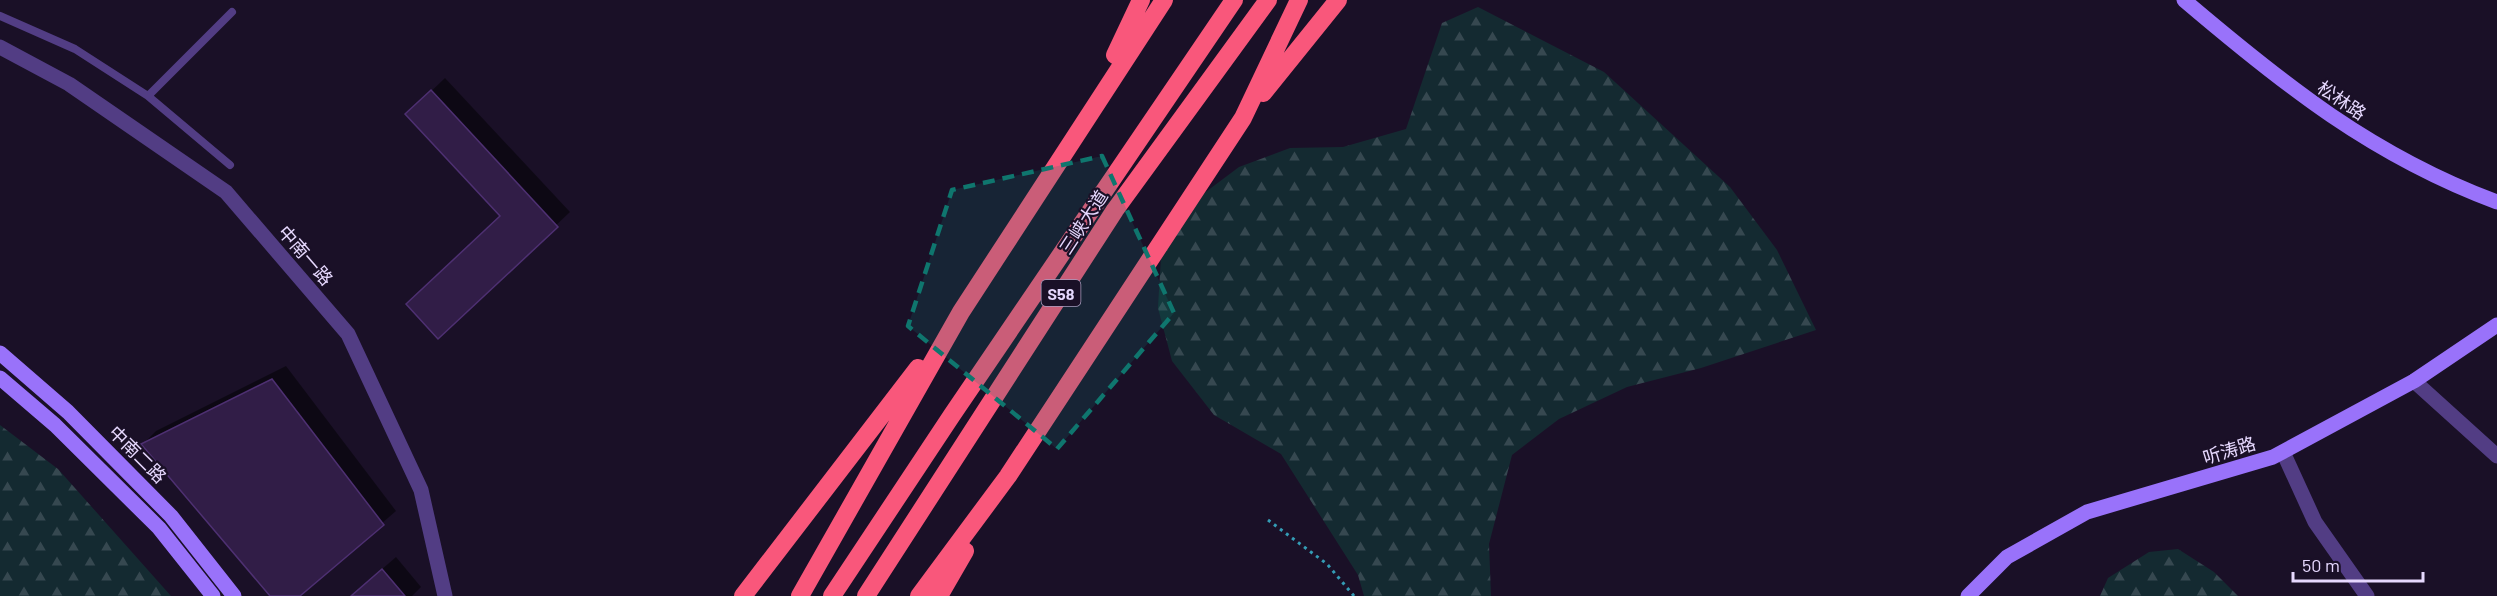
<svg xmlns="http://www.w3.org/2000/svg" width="2497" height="596" font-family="Barlow,'Noto Sans SC',sans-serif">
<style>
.forest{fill:url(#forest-firs)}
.shadow{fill:#0007}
.building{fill:#311d47;stroke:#4e3072;stroke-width:1.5}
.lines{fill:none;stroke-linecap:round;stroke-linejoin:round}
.path{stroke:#349cb5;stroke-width:3;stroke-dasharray:3 4.5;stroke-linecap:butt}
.lane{stroke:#523d84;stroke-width:8}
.street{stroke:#523d84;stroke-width:15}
.secondary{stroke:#9972fa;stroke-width:15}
.highway{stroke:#f9577b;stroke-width:18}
.marked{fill:#0f766e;fill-opacity:0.2;stroke:#0f766e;stroke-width:4.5;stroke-dasharray:12 8;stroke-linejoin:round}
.labels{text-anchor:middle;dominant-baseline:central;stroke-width:4.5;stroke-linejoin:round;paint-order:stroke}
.shield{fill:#1a1027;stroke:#a99cbe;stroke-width:1.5}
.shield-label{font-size:16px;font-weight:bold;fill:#e6d8fe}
.street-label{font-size:18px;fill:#e6d8fe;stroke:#1a1027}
</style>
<defs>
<pattern id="forest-firs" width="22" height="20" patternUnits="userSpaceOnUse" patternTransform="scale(1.5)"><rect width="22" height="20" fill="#142a31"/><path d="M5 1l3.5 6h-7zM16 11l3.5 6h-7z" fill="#364850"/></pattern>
</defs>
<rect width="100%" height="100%" fill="#1a1027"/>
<path class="forest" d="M1478,7l126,65 126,115 47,63 39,80 -115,38 -74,19 -68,32 -47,36 -23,89 2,52h-127l-6,-21 -77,-121 -67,-39 -42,-54 -14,-53 3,-52 26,-50 52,-39 51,-19 53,-1 63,-18 36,-106z
M0,425l58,44 113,127h-171z
M2178,549l36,23 24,24h-138l8,-18 41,-26z"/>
<path class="shadow" d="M445,78l125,134 -132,125 64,-122 -81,-114z
M286,366l110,145 -98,85h-26l-129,-152 13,-13z
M396,557l25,30 -9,9h-61z"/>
<path class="building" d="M431,90l127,137 -120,112 -32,-35 94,-88 -95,-102z
M272,379l112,146 -84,71h-30l-129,-152z
M382,569l23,27h-54z"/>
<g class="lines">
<path class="path" d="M1268,520l59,44 27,32"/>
<path class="lane" d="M0,16l75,33 73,47 82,69
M148,96l84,-84"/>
<path class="street" d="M0,47l69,37 157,108 122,142 73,156 24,106
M2414,381l83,75
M2283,452l32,70 52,74"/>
<path class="secondary" d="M2184,0c100,85 189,156 313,202
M0,353l68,59 103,104 63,80
M0,378l55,47 104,103 54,68
M1968,596l39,-39 80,-45 186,-55 141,-76 83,-56"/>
<path class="highway" d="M1115,55l26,-55
M1263,93l75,-93
M743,596l175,-228
M800,596l161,-284 203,-312
M832,596l120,-181 282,-415
M866,596l249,-386 153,-210
M919,596l89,-120 235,-358 56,-118
M939,596l26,-45"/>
</g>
<path class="marked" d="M1102,156l72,157 -117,136 -149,-123 44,-136z"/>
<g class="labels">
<rect class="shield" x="1041.5" y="280" width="39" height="26" rx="4.5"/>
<g class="shield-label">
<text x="1061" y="293">S58</text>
</g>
<g class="street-label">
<text transform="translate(2342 100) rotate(34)">松林路</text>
<text transform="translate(1083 222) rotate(-57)">三峡大道</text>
<text transform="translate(306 255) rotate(49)">中南一路</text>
<text transform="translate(2229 450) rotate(-17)">听涛路</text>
<text transform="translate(138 454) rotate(45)">中南二路</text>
</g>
</g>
<path d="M2293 572v9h130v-9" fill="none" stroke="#e6d8fe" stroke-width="3"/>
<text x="2302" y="572" font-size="18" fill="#e6d8fe" stroke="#1a1027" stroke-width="4.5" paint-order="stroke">50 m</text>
</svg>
